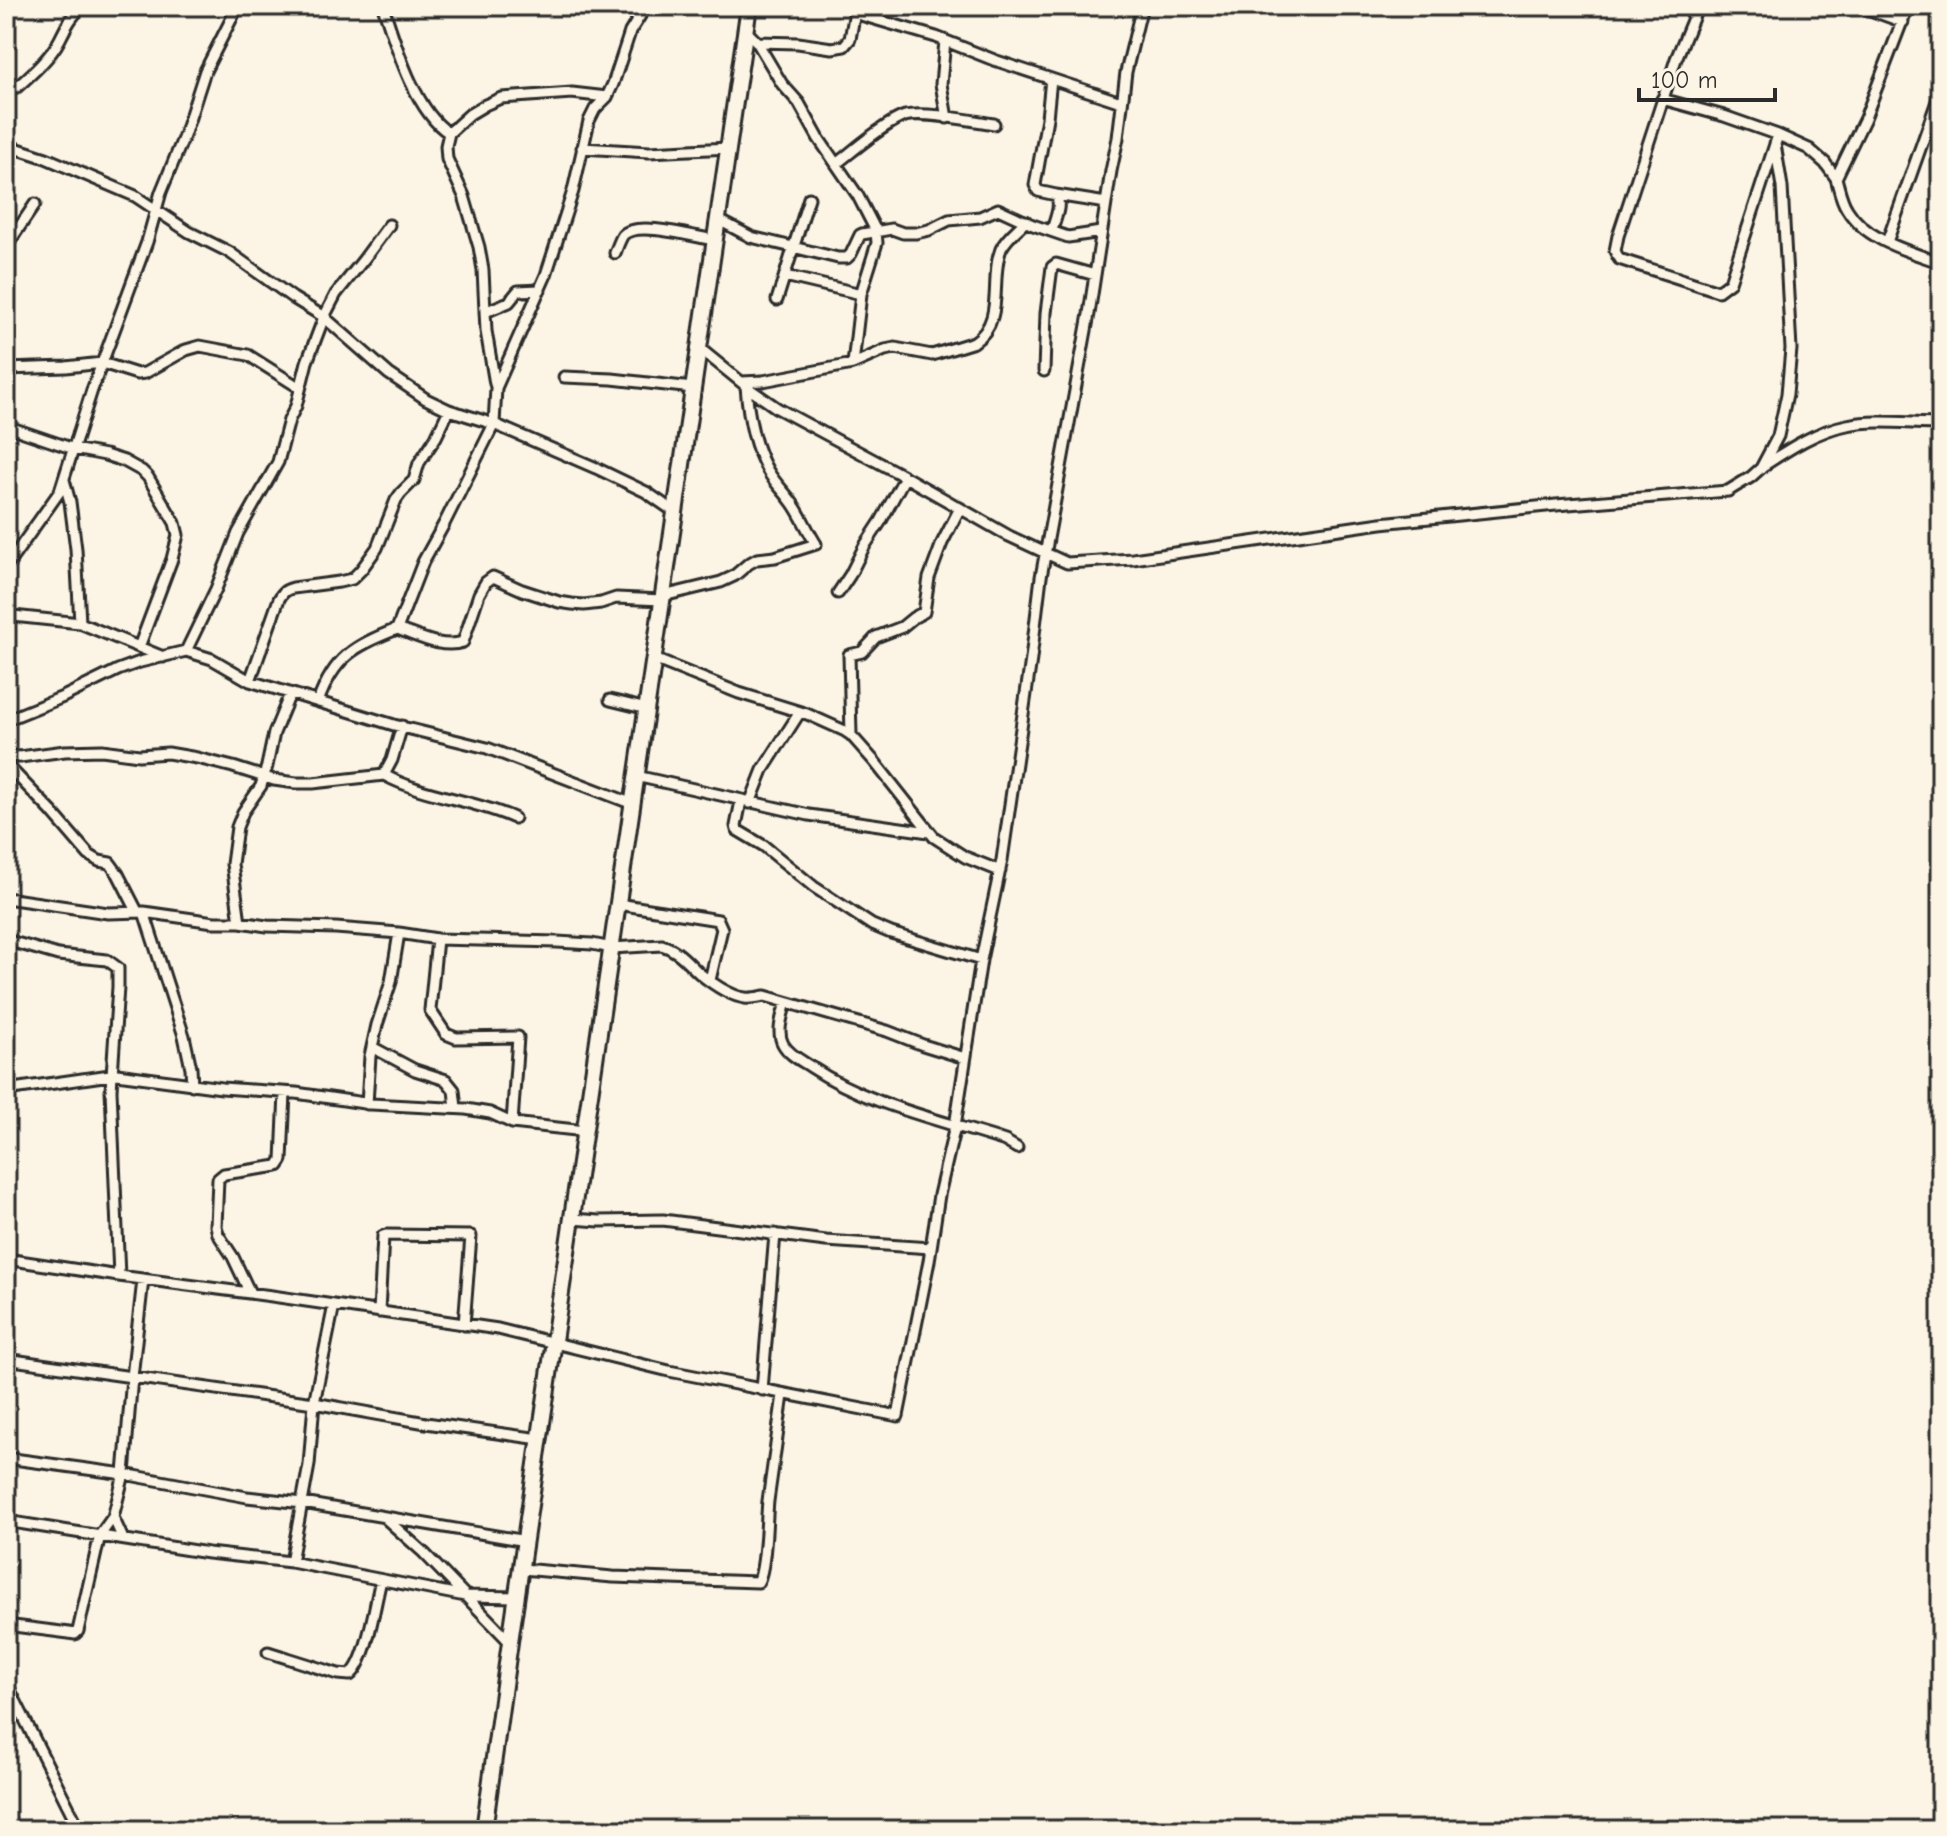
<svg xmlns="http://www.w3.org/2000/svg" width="1947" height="1836" font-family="'Comic Neue',sans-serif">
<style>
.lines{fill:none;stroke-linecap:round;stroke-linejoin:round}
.minor-casing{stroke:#2b2b2b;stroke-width:15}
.secondary-casing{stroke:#2b2b2b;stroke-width:20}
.minor{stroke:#fcf5e5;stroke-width:9}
.secondary{stroke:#fcf5e5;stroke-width:14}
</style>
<rect width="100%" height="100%" fill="#fcf5e5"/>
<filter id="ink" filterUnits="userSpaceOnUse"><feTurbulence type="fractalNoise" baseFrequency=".0125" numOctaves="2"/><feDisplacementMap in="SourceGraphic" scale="16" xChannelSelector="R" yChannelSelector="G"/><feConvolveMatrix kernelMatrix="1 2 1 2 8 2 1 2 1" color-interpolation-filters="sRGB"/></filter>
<g filter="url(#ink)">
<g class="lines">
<defs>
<path id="minor" d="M383,6c12,37 32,106 66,127
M617,6l26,5
M1698,6l-22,53 -58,177 -3,15 4,8 99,32 12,-9 48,-147
M1859,6l44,16
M1908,6l-43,112 -29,60c3,10 5,22 11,31 19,32 62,42 94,54
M854,13l82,24 58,23 127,42
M746,31l11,11 25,42 17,19 20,36 39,57 18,35 1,12 -16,51 -8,70
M945,41l-4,43 6,34
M757,42l41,1 34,5 12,-2 6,-7 6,-33
M1051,79l-4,39 -12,67 3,6 18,4c6,10 -1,24 -4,35
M6,88l11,-1c15,-13 34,-30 43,-48 8,-16 10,-20 22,-33
M1662,99l62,17 54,19 31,14 16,14 11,15
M6,145l40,13 89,38 54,36 40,20 64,46 31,19 65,57 37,25 23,11 45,14 102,44 50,24 29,20
M582,148l67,4 80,-4
M836,164c17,-13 50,-42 69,-48 19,-5 68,5 89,8
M1056,195l50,8
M717,219l34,18 87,21h9l4,-4 9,-19 2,-1 30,-5 11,4h13l13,-3 20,-10 31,-3 18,-8 35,16 35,12 33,-5
M1887,242l54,-152
M6,247l29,-43
M615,253c2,-5 5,-14 8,-18 14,-15 72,2 91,5
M785,276l76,18
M777,300l32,-102
M485,312l24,-10 9,-11 22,-1
M698,347l53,43 26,18 123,66 109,62 58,27 66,-4 248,-36 175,-18 172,-14 23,-14 10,-9 17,-32 9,-42 4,-45 -9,-162 -7,-43
M6,369l60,-2 36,-4 35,11 8,-1 41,-23 14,-4 48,9 52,33
M1044,371l2,-58 6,-46 4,-3 39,11
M564,377l48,2 81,9
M742,382l21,-1 90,-17 32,-14 10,-2 37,7 42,-13c32,-21 15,-63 27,-93 5,-11 16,-19 25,-28
M495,384l-9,-53 -3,-61 -4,-23 -15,-51 -17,-37 -1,-13 3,-13 21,-19 15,-9 16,-7 71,-5 35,4
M6,426l68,23 31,6 19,6 18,10 6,6 27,46 3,12 -6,24 -33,88
M1763,466c26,-17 53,-35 84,-41 30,-6 63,-1 94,-1
M64,480l6,22 6,47 4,74
M6,567l54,-76 32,-101 55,-148 14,-50 23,-56 21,-65 33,-65
M838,593l12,-18 14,-28 17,-26 24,-44
M663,596l58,-14 13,-6 14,-12 9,-5 18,-2 41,-13c-9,-14 -15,-30 -25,-43 -8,-11 -17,-19 -23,-30 -15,-25 -20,-57 -22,-85
M6,614l7,2 67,7 83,34
M397,629l26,-67 21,-38 50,-100 2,-36 50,-113 27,-84 16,-70 6,-12 12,-12 6,-13 17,-52 13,-21 9,-5
M186,651l30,-62 22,-56 40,-71 11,-42 7,-14 11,-44 17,-45 12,-23 28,-35 25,-34
M654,659l85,34 68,21 38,17 6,4 23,26 60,76 31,20 35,14
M250,681l29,-82c4,-7 6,-9 14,-11l46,-6 13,-3 9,-9 16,-22 19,-48 5,-7 13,-13 5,-17 17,-26 13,-27
M610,700l37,9
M318,702c16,-45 36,-56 79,-73 21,7 44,20 66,13l16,-48 7,-12 7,-5 29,13 37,12 13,2 12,1 17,-2 15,-5 47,2
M6,720l57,-23 55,-27 22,-8 46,-11 26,8 38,22 144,44 93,23 146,56
M851,735l-2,-80 13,-3 14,-15 26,-10 11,-9 11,-6 5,-34 13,-35 18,-35
M6,755l14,2 45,-6 37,-1 37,5 29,-2 29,5 36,9 41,13 22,3h17l71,-8 8,-15 10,-34
M6,764l46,48 37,43 10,6 11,2 8,11 19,37
M384,775c41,22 88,24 130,43
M636,776l173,39 120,17
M741,801l-5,25 1,4 27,16 50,41 58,38 19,8 90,27
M750,803l13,-33 37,-58
M6,898l102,15 36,-1 70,10h26l27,4 69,2 63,5 38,6 120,3 35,2 20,4 50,-3c16,5 25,17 37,28 11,9 31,23 46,25 6,1 14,-1 20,-2l122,35 36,14 42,13
M618,904l100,16 4,9 -12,51
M144,912l40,124 7,32 1,17
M240,922l-8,-58 5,-37 6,-15 18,-26 6,-20 7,-33 16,-39
M437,939l-7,71 16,24 10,4 62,-1 -6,86
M6,940l52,15 49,5 11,8v19l-7,103 8,186
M786,1002c-3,12 -10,30 -3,42 6,11 19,17 28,23 59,39 128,52 194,74l12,7
M372,1047l43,23 31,10 8,10 2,18
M6,1090l111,-16 105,14 74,5 75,11 95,5 24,4 22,10 73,8
M367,1104l3,-48 7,-31 14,-43 8,-49
M573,1219l26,2 64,-1 163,21 105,7
M6,1259l113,17 153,20 226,33 171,42 229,45 31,-155 10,-66 16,-69 26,-166 21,-100 29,-201 10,-82 48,-263 22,-143 7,-33 8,-66 16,-66
M250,1293l-17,-36 -15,-23 -2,-8 2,-47 6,-5 54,-8 4,-6 3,-67
M379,1312l4,-76 3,-1 85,1 -7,89
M6,1359l308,44 20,-98
M762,1390l13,-156
M6,1458l118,16 123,23 56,6 223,38
M113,1517l10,22
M385,1518l39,35 86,89
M6,1521l202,32 83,9 174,34 53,1
M291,1562l18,-97 5,-62 112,20 114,16
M522,1569l91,8 145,5c8,-14 8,-61 10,-81 5,-35 10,-71 15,-106
M6,1625l63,8 6,1 3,-3 22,-96 13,-18 11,-43 8,-97 11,-97
M268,1652l70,22 12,1c17,-12 25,-73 31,-95
M6,1682l74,148"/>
<path id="secondary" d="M484,1830l26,-188 239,-1636"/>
</defs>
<use href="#minor" class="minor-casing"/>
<use href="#secondary" class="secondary-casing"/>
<use href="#minor" class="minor"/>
<use href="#secondary" class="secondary"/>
</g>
</g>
<rect width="1947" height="1836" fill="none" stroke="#fcf5e5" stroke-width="32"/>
<rect x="16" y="16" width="1915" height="1804" fill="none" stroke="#2b2b2b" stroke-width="3" filter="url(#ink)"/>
<path d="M1639 88v12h136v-12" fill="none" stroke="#2b2b2b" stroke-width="4"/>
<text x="1651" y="88" font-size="24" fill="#2b2b2b" stroke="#fcf5e5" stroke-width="6" paint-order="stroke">100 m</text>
</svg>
